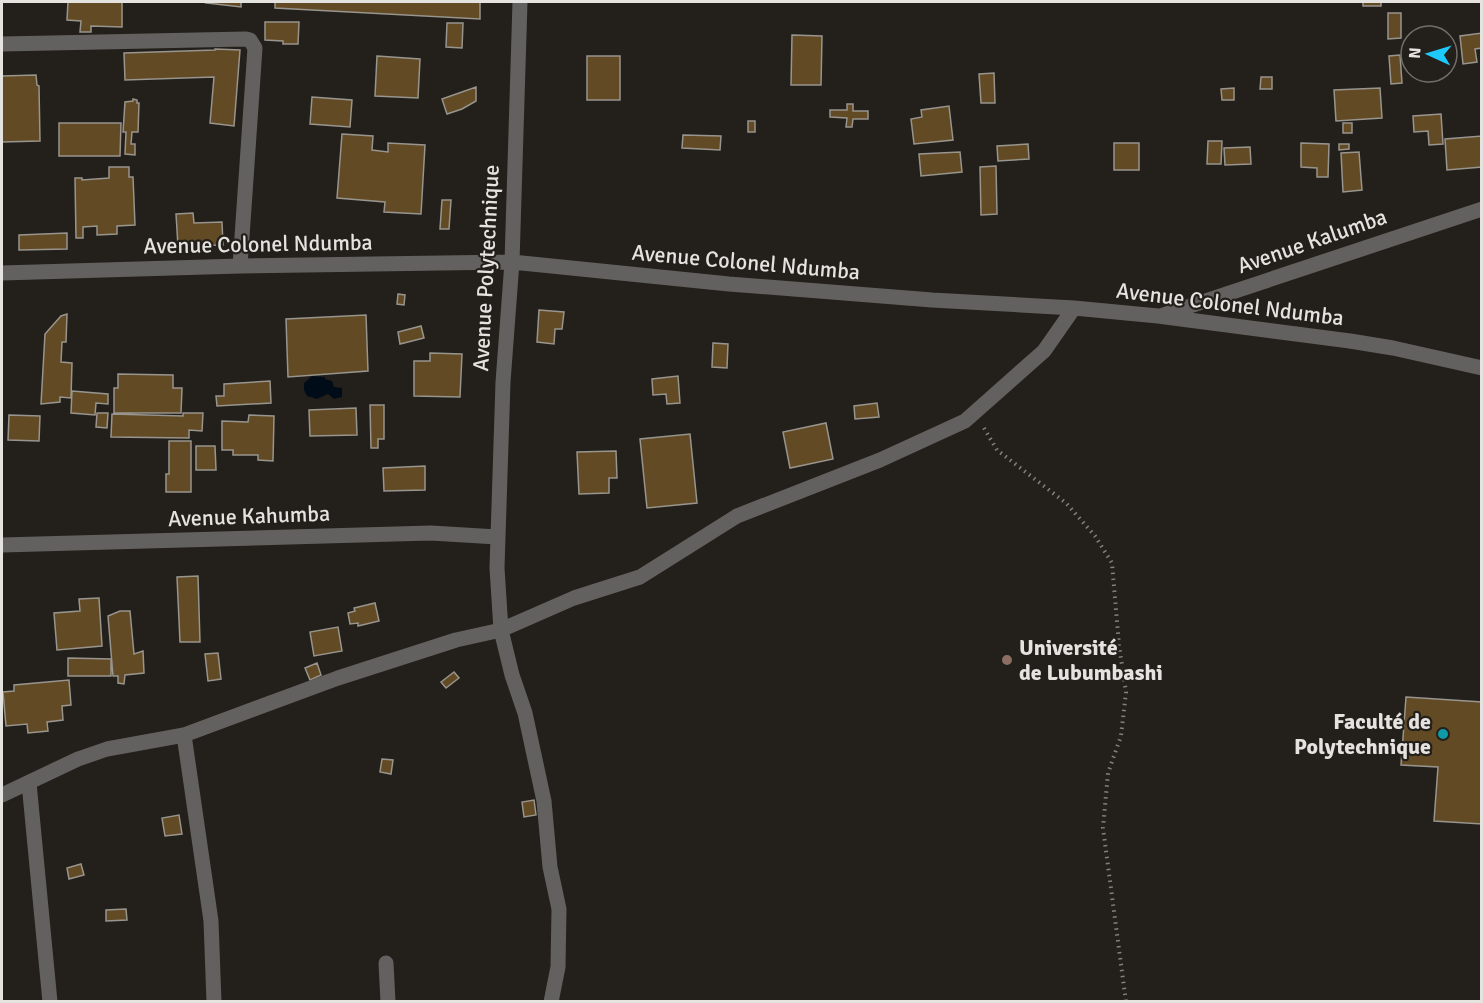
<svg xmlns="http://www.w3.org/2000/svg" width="1483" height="1003" font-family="Signika,sans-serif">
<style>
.water{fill:#000d19}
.building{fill:#624a24;stroke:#98948e;stroke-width:1.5}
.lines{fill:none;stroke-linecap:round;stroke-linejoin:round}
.path{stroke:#83817d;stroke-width:4;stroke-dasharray:1.5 4.5;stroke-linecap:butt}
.minor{stroke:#63615f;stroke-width:15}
.education-dot{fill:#8d6e63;stroke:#23201b;stroke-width:2}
.culture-dot{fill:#0f9aa8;stroke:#23201b;stroke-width:2}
.labels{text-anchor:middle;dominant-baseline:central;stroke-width:4.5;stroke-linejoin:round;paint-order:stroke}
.street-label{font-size:22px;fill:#e5e3e0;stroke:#23201b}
.poi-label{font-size:22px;font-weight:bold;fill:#e5e3e0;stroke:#23201b;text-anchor:start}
</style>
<rect width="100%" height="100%" fill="#23201b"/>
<path class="water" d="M312,376l13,1v2l7,2 2,6 8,1v9l-8,2 -6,-5 -11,5 -10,-3 -3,-6v-7z"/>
<path class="building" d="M68,2h54v25l-31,-1v6h-11l1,-11 -14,-1z
M207,2h34v5l-35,-4z
M275,2h205v17l-205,-11z
M1363,2h18v4h-18z
M1388,13h13v25l-13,1z
M265,22h34l-1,22h-15v-3l-18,-1z
M447,23h16l-1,25 -16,-1z
M1482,33v15l-7,1 2,13 -14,2 -3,-28z
M792,35l30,1 -1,49h-30z
M215,49l25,1 -6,76 -24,-3 4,-46 -89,3 -1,-27 91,-3z
M1400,55l2,28 -11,1 -2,-28z
M377,56l43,3 -2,39 -43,-2z
M587,56h33v44h-33z
M994,73l1,30h-14l-2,-29z
M36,75l1,10 2,1 1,55 -38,1v-66z
M1261,77h11v12h-12z
M476,87v14l-14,8 -15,5 -5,-15z
M1234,88v12h-12l-1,-11z
M1380,88l2,30 -46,3 -2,-31z
M312,97l40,3 -2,27 -40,-3z
M133,99l4,1v3h2l-1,29h-6l-1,12h4v11l-10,-1 1,-22h-3l2,-30 8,-1z
M847,104h6v7h15v8h-15l-1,8h-6l1,-9 -17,-1v-7h17z
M949,106l4,34 -39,4 -3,-25 11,-2 -1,-7z
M1441,114l2,30 -14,1 -1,-14 -14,1 -1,-16z
M748,121h7v11h-7z
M59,123h62l-1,33h-61z
M1343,123h9v10h-9z
M342,134l31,2 -1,14 16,2v-9l37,2 -4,69 -37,-2 1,-10 -48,-4z
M683,135l38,1 -1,14 -38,-2z
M1482,136v31l-35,3 -2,-31z
M1208,141h14l-1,23h-14z
M1114,143h25v27h-25z
M1301,143l28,1 -1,33h-11v-9l-16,-1z
M1028,144l1,15 -31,2 -1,-15z
M1339,144h10v5l-10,1z
M1250,147l1,17 -26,1 -1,-17z
M960,152l2,20 -41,4 -2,-22z
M1359,152l3,38 -19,2 -2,-39z
M996,166l1,48 -16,1 -1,-48z
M109,167h20v10h4l2,48 -18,1v8l-20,1v-9l-14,1v11h-7l-1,-60h7v2l27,-2z
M442,200h9l-2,29h-9z
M193,213l1,10 28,-1 1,23 -45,1 -2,-32z
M67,233v16l-48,1v-15z
M398,294l7,1 -1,10 -7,-1z
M539,310l25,2 -2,17h-7l-1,15 -17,-2z
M67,314l-1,28h-4l-1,20 11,1 -1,35 -11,-1v5l-19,2 4,-70 16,-18z
M366,315l2,56 -80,6 -2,-58z
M421,326l3,12 -24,6 -2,-12z
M713,343l15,1 -1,24 -15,-1z
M430,353l32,1 -2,43 -46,-1v-35h16z
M118,374l55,1v13h9l-1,25h-67v-25h4z
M678,376l2,27 -13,1 -1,-10 -13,1 -1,-16z
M270,381l1,22 -54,3 -1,-10h8v-12z
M72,391l36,3v10l-12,-1 -1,12 -24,-2z
M877,403l2,14 -24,2 -1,-13z
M370,405h14v34h-6v9h-7z
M356,408l1,27 -47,1 -1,-26z
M97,413h11l-1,15 -11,-1z
M183,413h20l-1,18 -13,-1v8l-78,-1 1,-23 71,2z
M9,415l31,1 -1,25 -31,-1z
M249,415l25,1 -1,45 -15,-1v-5h-25v-5h-11v-29l26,1z
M826,423l7,36 -43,9 -7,-36z
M690,434l7,69 -50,5 -7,-69z
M169,441h22v51h-25v-18h3z
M196,446h19l1,24h-20z
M616,451l1,27h-8v15l-30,1 -2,-42z
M425,466v24l-41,1 -1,-23z
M198,576l2,66h-20l-3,-65z
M99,598l3,48 -45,4 -3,-37 26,-2 -1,-12z
M375,603l4,18 -21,5v-3l-8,1 -2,-11 7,-2 -1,-3z
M120,611h10l4,43 9,-3 1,22 -19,2 -1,9 -6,-1v-7h-5l-5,-60z
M338,627l4,24 -28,5 -4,-24z
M218,653l3,26 -13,2 -3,-27z
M68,658l43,1v17h-43z
M317,663l4,12 -11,5 -5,-12z
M454,672l5,6 -13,10 -5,-6z
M69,680l2,25 -9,1 1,14 -16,2 1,9 -20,2 -1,-9 -21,2 -3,-34 11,-1v-6z
M1406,697l76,5v122l-48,-3 4,-54 -37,-2z
M382,759l11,1 -2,14 -11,-2z
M534,800l2,15 -12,2 -2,-15z
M179,815l3,19 -17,2 -3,-18z
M81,864l3,11 -15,4 -2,-11z
M126,909l1,11 -21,1v-11z"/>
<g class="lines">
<path class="path" d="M984,428l13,22 69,53 29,33 17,27 7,82 7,47 -5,44 -13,37 -5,55 23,174"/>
<path class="minor" d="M520,2l-8,260 -9,120 -6,186 4,62 11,45 13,38 19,88 6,66 9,42 -1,58 -7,35
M2,44l244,-5 4,1 5,8 -15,218
M2,273l238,-7 272,-4 217,22 203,16 142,8 84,8 192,25 43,7 89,20
M1163,315l319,-106
M2,545l429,-12 66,4
M184,735l27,186 3,81
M29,783l21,219
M2,795l76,-36 29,-10 77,-14 154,-57 118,-38 45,-10 73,-32 66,-21 97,-61 143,-56 85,-39 79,-70 30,-43
M386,963l2,39"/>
</g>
<circle class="education-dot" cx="1007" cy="660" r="6"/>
<circle class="culture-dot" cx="1443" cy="734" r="6"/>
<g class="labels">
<g class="street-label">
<text transform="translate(1312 241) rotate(-19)">Avenue Kalumba</text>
<text transform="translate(258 244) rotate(-1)">Avenue Colonel Ndumba</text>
<text transform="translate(746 262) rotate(5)">Avenue Colonel Ndumba</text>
<text transform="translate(486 268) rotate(-87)">Avenue Polytechnique</text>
<text transform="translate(1230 304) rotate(7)">Avenue Colonel Ndumba</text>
<text transform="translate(249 516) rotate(-2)">Avenue Kahumba</text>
</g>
<g class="poi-label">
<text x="1019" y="647">Université<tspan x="1019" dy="25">de Lubumbashi</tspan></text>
<text x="1431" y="721" text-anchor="end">Faculté de<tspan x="1431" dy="25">Polytechnique</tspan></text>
</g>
</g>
<rect width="1483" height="1003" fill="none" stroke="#e5e3e0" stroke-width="6"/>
<g transform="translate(1429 54) rotate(274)"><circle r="28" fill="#23201b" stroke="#716e6a" stroke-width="1.5"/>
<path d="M0-4.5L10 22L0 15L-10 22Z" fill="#1ec9fd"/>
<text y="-9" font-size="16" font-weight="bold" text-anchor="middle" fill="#e5e3e0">N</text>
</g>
</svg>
